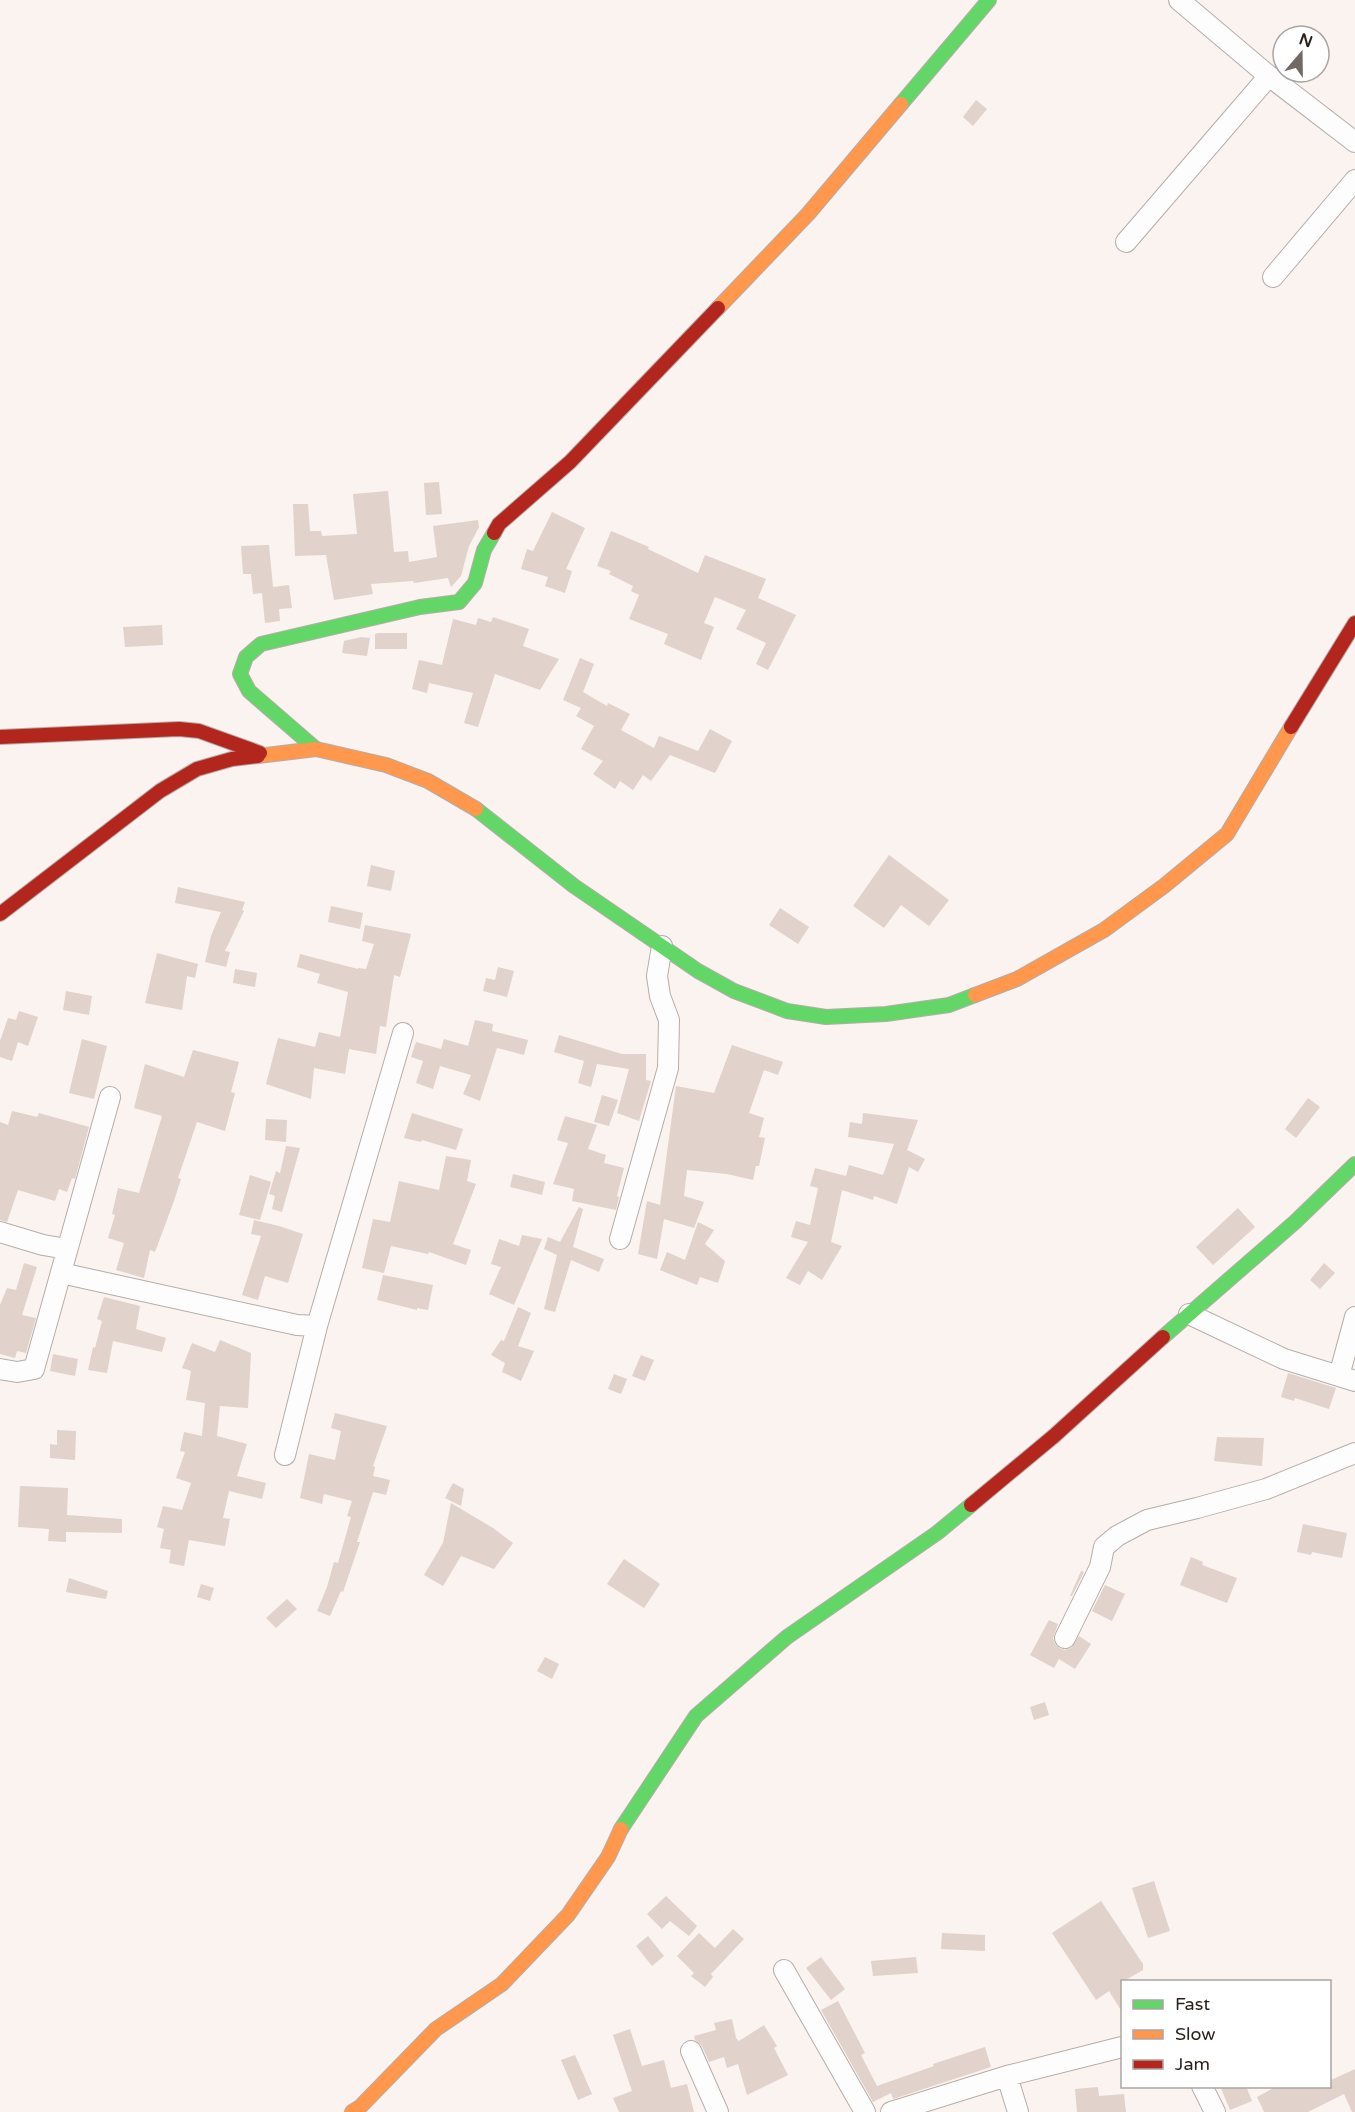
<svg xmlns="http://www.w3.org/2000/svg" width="1355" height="2112" font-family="'Varela Round',sans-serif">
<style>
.building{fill:#e1d2cb}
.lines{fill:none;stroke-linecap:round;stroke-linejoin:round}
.street-casing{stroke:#b5ada8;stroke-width:22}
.fast-casing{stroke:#b5ada8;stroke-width:16}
.slow-casing{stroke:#b5ada8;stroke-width:16}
.jam-casing{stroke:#b5ada8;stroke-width:16}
.street{stroke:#fefdfd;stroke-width:20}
.fast{stroke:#63d668;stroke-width:14}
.slow{stroke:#ff974d;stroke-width:14}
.jam{stroke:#b3261e;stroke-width:14}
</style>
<rect width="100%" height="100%" fill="#faf3f0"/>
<path class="building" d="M976,100l11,9 -14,17 -10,-9z
M439,482l3,32 -16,1 -2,-32z
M388,491l6,61 14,-1 1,11 28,-5 -4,-31 45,-6 1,7 -10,19 -8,30 -10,11 -3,-9 -34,5 -1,-2 -42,3 2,10 -39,6 -8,-45 -31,1 -2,-52h15l2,27h11l1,5 35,-2 -4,-40z
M552,512l33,16 -19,41 6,2 -7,22 -20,-7 3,-9 -27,-8 6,-20 6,2z
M611,531l38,16 -1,2 50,24 7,-18 61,24 -8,19 38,17 -28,55 -12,-6 10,-21 -30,-14 10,-19 -31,-13 -11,26 10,4 -13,33 -37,-16 4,-10 -39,-15 10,-24 -8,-4 2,-5 -24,-12 2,-3 -14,-5z
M269,545l4,42 16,-2 3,23 -13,1 1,12 -15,2 -3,-30 -9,1 -2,-20h-8l-2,-28z
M493,617l36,12 -6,17 36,13 -19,31 -45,-16 -17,53 -14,-4 9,-30 -44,-10 -2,10 -15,-4 7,-29 23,5 11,-46 23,6 2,-7 13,4z
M162,625l1,20 -38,2 -2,-20z
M378,633h29v16h-32v-15z
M361,637l9,1 -3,18 -25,-3 2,-12z
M580,658l14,6 -11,28 24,14 1,-3 22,11 -9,16 33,18 5,-12 39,15 12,-22 22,12 -17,32 -45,-18 -19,26 -8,-6 -10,15 -13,-9 -5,8 -22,-15 10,-13 -22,-12 13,-23 -18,-10 5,-8 -18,-8z
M889,855l60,45 -20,26 -28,-21 -17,23 -31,-22z
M371,865l24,6 -4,20 -24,-5z
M178,887l67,15 -3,8 2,1 -19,40 5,1 -4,15 -21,-5 6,-26 10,-24 -46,-9z
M331,906l32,7 -3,16 -32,-7z
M780,908l29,19 -11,17 -29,-19z
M365,925l46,9 -11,43 -6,-2 -8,52 -6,-1 -4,28 -27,-5 -4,25 -31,-6 -3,31 -45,-15 12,-46 37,9 4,-15 21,5 8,-45 -31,-9 3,-9 -23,-7 3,-13 58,15v-1l8,1 8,-25 -12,-3z
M157,953l41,11 -3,14 -8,-2 -5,34 -37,-7z
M498,967l16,4 -7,26 -24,-6 3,-13 9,2z
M235,969l22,4 -2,14 -22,-4z
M66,991l26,5 -3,19 -26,-5z
M19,1011l19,6 -10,29 -10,-4 -6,19 -12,-4v-16l8,-23 8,2z
M475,1020l18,4 -1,7 36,9 -4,15 -27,-7 -17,53 -17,-7 8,-19 -31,-9 -7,23 -17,-6 7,-22 -12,-4 5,-15 25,7 3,-10 24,7z
M559,1035l63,19h24v26l5,1 -12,40 -22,-8 12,-44 -32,-5 -6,23 -13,-4 6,-22 -30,-9z
M82,1039l25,7 -13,53 -25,-6z
M732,1045l51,17 -5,13 -14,-5 -15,43 15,5 -5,19 6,1 -6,28h-3l-3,14 -26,-6 -40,-4 -3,26 20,6 -10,26 -30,-9 -7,40 -19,-5 9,-53 13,4 16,-119 38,7z
M193,1050l46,12 -8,30 4,1 -10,38 -28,-9 -19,56 3,1 -7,22 -19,51 -5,-2 -6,28 -28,-8 8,-27 -16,-5 7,-23 -3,-1 6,-26 21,5 23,-77 -28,-8 11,-44 39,13z
M602,1095l16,5 -9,26 -15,-4z
M1308,1098l12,9 -24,31 -11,-9z
M12,1111l25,6 2,-4 50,14 -14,52 -3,-1 -5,14 -8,-3 -4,12 -37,-11 -11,32 -7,-2v-98l8,3z
M412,1113l51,16 -7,21 -34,-10 -1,2 -17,-4z
M863,1113l55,7 -11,30 18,9 -7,13 -9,-5 -12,37 -23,-8 -1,4 -31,-10 -11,52 11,4 -20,34 -14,-9 -8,14 -14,-7 22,-36 -17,-5 5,-16 14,4 8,-37 -8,-2 5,-18 31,8 3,-11 34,10 11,-31 -46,-7 2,-15 12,2z
M565,1116l32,9 -9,24 18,6 -2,8 20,5 -7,28 2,1 -3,13 -44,-9 2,-12 -21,-5 15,-41 -11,-3z
M266,1119l21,1 -1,22 -21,-2z
M286,1146l14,2 -18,64 -10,-3 3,-13 -6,-2 7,-23 4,2z
M446,1156l25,4 -4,21 9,3 -23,60 18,6 -5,15 -37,-13 -1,2 -37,-8 -7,27 -22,-5 11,-49 17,3 9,-41 40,9z
M513,1174l32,8 -3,13 -32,-8z
M250,1175l21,7 -11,38 -21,-5z
M579,1207l4,2 -10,38 31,12 -5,13 -28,-12 -16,52 -11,-3 13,-54 -13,-6 4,-12 12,5z
M1238,1208l17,19 -42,38 -17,-18z
M254,1220l25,6 24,8 -15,49 -23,-7 -7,24 -16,-5 19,-59 -10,-2z
M698,1222l16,8 -9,14 20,17 -7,22 -18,-6 -3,8 -37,-15 7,-18 18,8z
M522,1235l20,4 -28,66 -25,-11 12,-27 -10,-3 8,-25 20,7z
M24,1263l13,4 -15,48 14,3 -10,35 -9,-2 -2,7 -15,-4v-49l7,-17 9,2z
M1324,1263l11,10 -15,16 -10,-9z
M383,1275l50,10 -5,25 -11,-2v2l-40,-10z
M104,1297l36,9 -4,23 30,9 -4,14 -49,-11 -6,32 -19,-3 5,-23 2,1 7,-27 -5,-2z
M518,1307l13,6 -13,33 16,5 -13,30 -19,-9 3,-9 -14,-8 10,-15 3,1z
M220,1340l31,13 -3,55 -28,-2 -3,30 30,8 -10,32 29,7 -4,16 -33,-8 -6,27 7,1 -5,27 -36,-6 -5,26 -15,-3 2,-13 -11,-2 4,-19 -7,-2 6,-21 19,4 9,-27 -15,-5 9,-26 -5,-1 4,-19 18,4 3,-33 -19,-3 5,-29 -9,-3 10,-25 23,9z
M53,1354l25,5 -3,17 -25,-5z
M641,1355l13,5 -9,21 -13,-5z
M1288,1373l48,15 -7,21 -34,-11 -1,3 -13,-4z
M614,1374l13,5 -6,15 -13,-5z
M335,1413l52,13 -14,40 2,1 -2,9 17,4 -4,15 -13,-3 -16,50h3l-17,50 -2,-1 -11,25 -13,-5 10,-24 7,-25 4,1 13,-46 -4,-1 5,-15 -28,-7 -2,10 -22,-6 9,-44 26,6 6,-29 -10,-3z
M57,1430l19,1 -1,29 -25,-2v-14l7,1z
M1217,1437l47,1 -2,28 -48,-5z
M453,1483l11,6 -3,17 -16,-8z
M20,1486l48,2 -1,27 55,4v14l-56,-1v10l-18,-1 1,-12 -31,-2z
M451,1503l42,25 20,15 -19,26 -33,-13 -18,30 -19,-11 19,-32z
M1303,1524l44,9 -5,25 -30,-6 -1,3 -14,-3z
M1191,1557l12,5 -1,3 35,13 -10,25 -47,-18z
M624,1559l36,25 -16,24 -37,-24z
M1081,1571l3,1 -12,24h-2z
M69,1578l39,13 -2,8 -40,-7z
M201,1584l13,4 -4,13 -13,-4z
M1105,1585l20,9 -13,27 -20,-10z
M287,1599l10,10 -21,19 -10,-10z
M1049,1620l9,4 -5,14 2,6 4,4 6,2 6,-2 8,-12 12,8 -16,25 -16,-10 -5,9 -24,-13z
M545,1657l14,7 -7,15 -15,-8z
M1045,1702l4,13 -15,5 -4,-13z
M1154,1881l16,50 -22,7 -16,-50z
M666,1896l31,30 -8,10 -19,-15 -8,8 -15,-15z
M1101,1901l42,63v6l-21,12v30l-13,-21 -13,9 -44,-67z
M733,1929l11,10 -33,35 2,3 -8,10 -14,-11 3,-3 -17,-17 22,-23 16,15z
M942,1933l43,2v16l-44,-2z
M648,1936l16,20 -12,10 -16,-20z
M821,1957l24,32 -14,11 -25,-32z
M916,1957l2,16 -45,3 -2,-15z
M838,2001l27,52 -4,2 16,31 57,-20 -1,-2 52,-17 6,20 -98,32 -2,-6 -18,9 -52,-92z
M732,2019l4,19 3,3 25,-16 13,21 -3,2 14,27 -41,20 -9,-31 -11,4 -3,-11 -15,5 -7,-16 -7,-6 -1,-4 22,-6 -2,-7z
M630,2029l12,37 22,-6 7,28 16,-4 7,28h-75l-6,-14 19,-7 -19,-56z
M575,2055l17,39 -14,6 -17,-40z
M1355,2069v43h-3l-8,-18 -36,18h-44l-7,-15 20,-11h52v-5z
M1220,2086h26l6,15 -22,9z
M1098,2087l1,9 25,-2 2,18h-49l-2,-23z"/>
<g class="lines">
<defs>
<path id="street" d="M1179,0l90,76 86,66
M1126,242l143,-166
M1273,277l82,-97
M0,1232l43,13 24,4
M620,1239l48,-171 1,-48 -9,-24 -3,-20 5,-30
M61,1273l236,52 20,1
M1189,1314l95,45 71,22
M0,1369l17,3 17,-3 76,-272
M1339,1376l16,-59
M285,1455l32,-129 86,-293
M1065,1638l35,-71 4,-20 13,-11 30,-16 50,-12 69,-19 89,-36
M784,1970l81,142
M691,2051l27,61
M1007,2076l11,36
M1202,2086l13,26
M891,2112l116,-36 115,-29"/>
<path id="fast" d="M901,104l88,-104
M316,749l-67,-58 -9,-17 6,-17 15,-13 159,-37 39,-5 16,-19 9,-33 10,-17
M476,809l98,77 124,85 36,20 53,20 39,6 60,-3 63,-9 26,-10
M1163,1337l132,-115 60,-58
M621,1829l75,-113 91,-79 150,-104 34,-28"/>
<path id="slow" d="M718,308l90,-94 93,-110
M258,756l58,-7 70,16 42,16 48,28
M975,995l42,-16 87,-49 60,-44 63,-52 64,-107
M352,2112l8,-5 76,-78 66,-45 66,-69 40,-58 13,-28"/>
<path id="jam" d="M494,533l5,-9 71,-62 148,-154
M1291,727l64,-104
M0,737l179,-8 20,2 61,22
M0,914l160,-123 37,-22 35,-10 26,-3
M971,1505l83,-69 109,-99"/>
</defs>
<use href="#street" class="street-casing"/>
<use href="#fast" class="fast-casing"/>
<use href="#slow" class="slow-casing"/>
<use href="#jam" class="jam-casing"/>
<use href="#street" class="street"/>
<use href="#fast" class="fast"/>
<use href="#slow" class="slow"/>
<use href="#jam" class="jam"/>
</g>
<rect x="1121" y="1980" width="210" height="108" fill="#ffffff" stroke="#aaa5a3" stroke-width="1.5"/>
<rect x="1133" y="2000" width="30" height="9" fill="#63d668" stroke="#aaa5a3" stroke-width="1.5"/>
<text x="1175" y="2010" font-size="18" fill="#2a1f19">Fast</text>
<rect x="1133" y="2030" width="30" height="9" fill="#ff974d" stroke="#aaa5a3" stroke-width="1.5"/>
<text x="1175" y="2040" font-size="18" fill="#2a1f19">Slow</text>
<rect x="1133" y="2060" width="30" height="9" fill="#b3261e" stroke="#aaa5a3" stroke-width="1.5"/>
<text x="1175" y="2070" font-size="18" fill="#2a1f19">Jam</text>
<g transform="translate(1301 54) rotate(20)"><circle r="28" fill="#ffffff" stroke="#aaa5a3" stroke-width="1.5"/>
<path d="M0-4.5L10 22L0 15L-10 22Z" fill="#736964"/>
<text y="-9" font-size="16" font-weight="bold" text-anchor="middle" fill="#2a1f19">N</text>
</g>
</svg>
